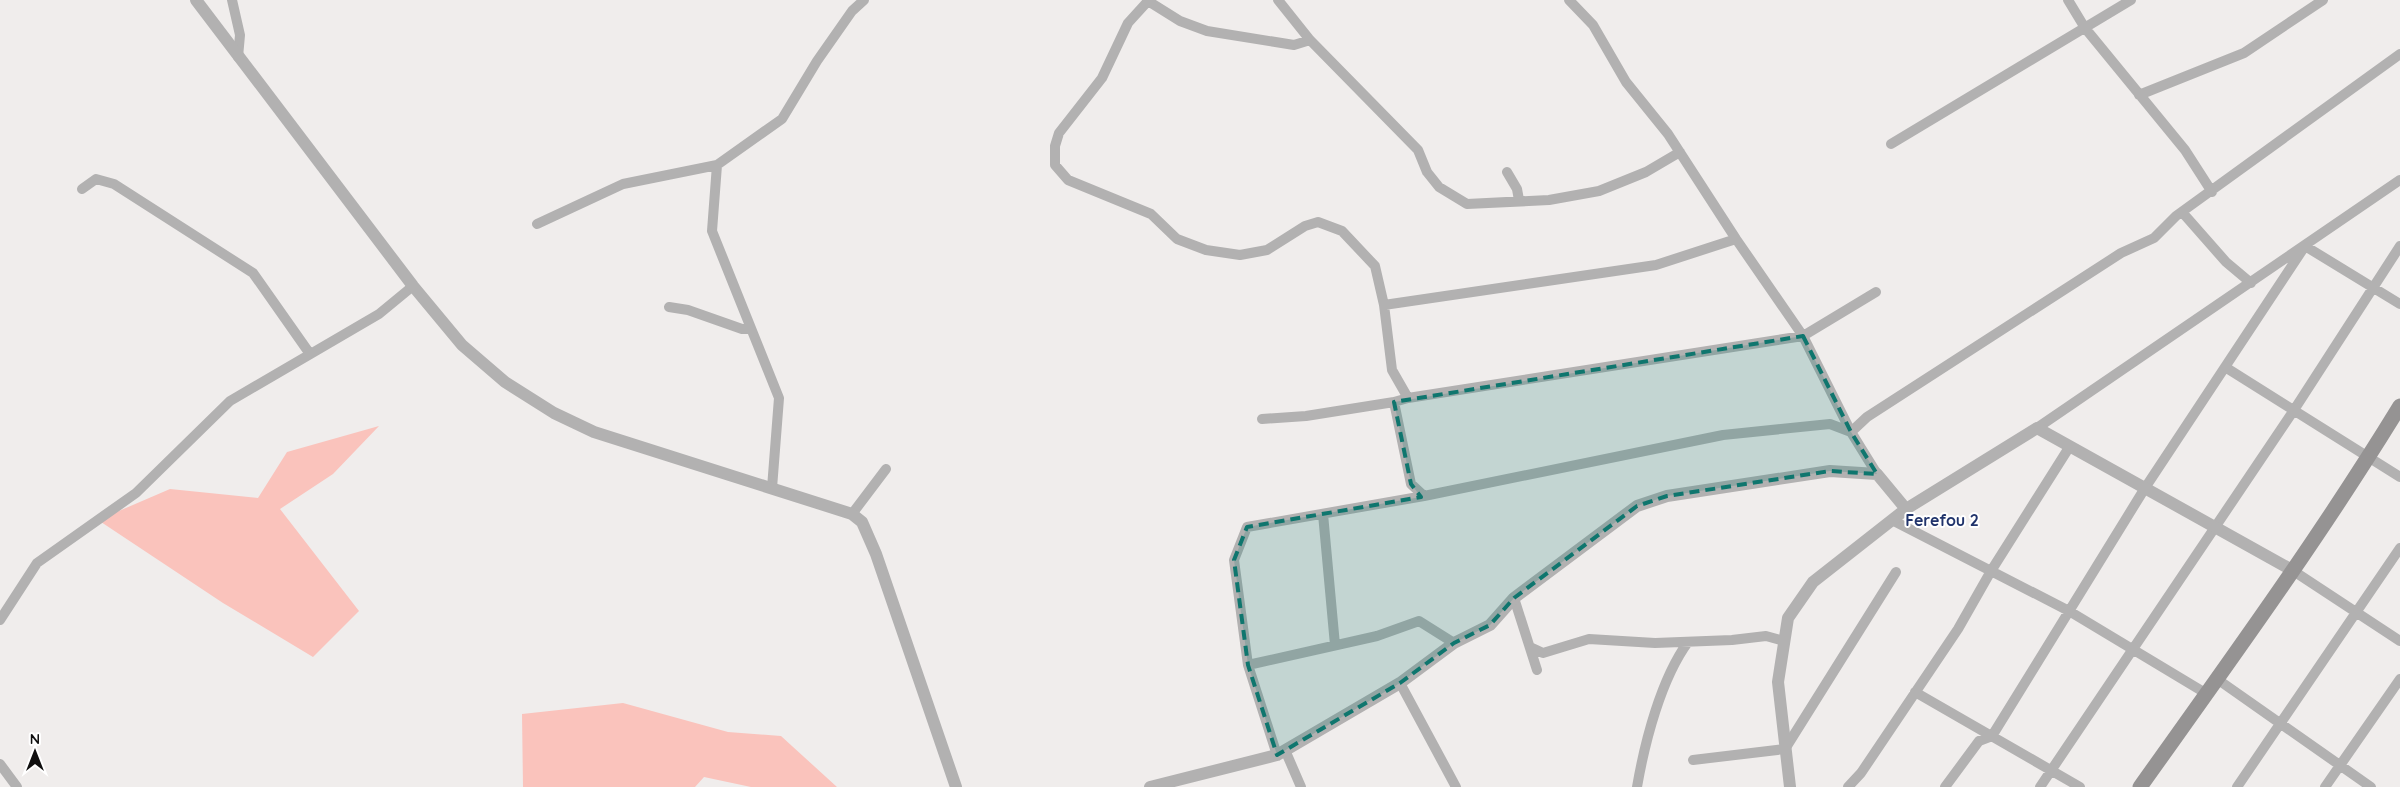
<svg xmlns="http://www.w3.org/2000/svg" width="2400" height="787" font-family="Quicksand,sans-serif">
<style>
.green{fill:#fac3bc}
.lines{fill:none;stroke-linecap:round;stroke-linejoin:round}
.minor{stroke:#b2b1b1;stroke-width:10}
.tertiary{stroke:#b2b1b1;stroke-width:12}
.secondary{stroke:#959393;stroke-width:15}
.marked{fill:#0f766e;fill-opacity:0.2;stroke:#0f766e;stroke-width:4;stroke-dasharray:10 6;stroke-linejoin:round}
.labels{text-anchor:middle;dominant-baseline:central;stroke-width:4;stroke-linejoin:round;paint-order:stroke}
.neighbourhood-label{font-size:16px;font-weight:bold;fill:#20336b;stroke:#fff}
</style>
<rect width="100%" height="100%" fill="#f0edec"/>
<path class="green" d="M379,426l-46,48 -53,35 79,102 -46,46 -90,-54 -125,-83 72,-31 88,9 29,-46z
M623,703l105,29 53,4 56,51h-86l-47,-10 -9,10h-172l-1,-73z"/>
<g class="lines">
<path class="minor" d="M232,0l8,35 -2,22
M1149,0l-21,23 -26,55 -43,55 -4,13v19l13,15 83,34 26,25 29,11 34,5 27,-5 38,-24 13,-4 24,9 33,35 9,39 8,65 16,28
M1278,0l32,40 108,110 9,22 12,15 28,17 82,-4 50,-9 47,-19 34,-20
M1569,0l24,25 33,57 42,52 68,105 67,97 48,96 26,42
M2068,0l17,28 100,122 27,42
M1148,1l32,20 27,10 87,14 16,-5
M2139,95l105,-42 79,-53
M1891,144l240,-144
M717,165l-5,66 67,167 -7,90
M1507,172l10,17 2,11
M82,189l14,-10 18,5 139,89 57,81
M2182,212l44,50 25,21
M537,224l86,-40 94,-19 65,-46 35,-58 35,-50 12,-11
M1384,305l272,-40 80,-26
M669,307l19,3 54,19h9
M2225,367l175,110
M1394,402l17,82 13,12
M1262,419l44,-3 88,-14 14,-4 395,-62 73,-44
M2037,428l363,-248
M852,514l34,-45
M1323,514l12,131
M1892,520l177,91 138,83
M2292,570l108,71
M1514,598l23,72
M0,620l37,-57 99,-70 94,-92 149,-87 34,-28
M1530,647l13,6 46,-14 66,4 77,-3 34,-4 18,5
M1248,665l129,-29 42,-15 35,22
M2217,679l154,108
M1400,683l56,104
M1915,692l165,95
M1285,750l16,37
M1277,755l-29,-90 -14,-105 13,-33 177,-31 299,-61 107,-11 21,8 16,-15 254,-164 33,-15 22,-22 224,-162
M1693,760l92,-11 111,-177
M0,764l17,23
M1637,787c8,-46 24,-108 51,-145
M1848,787l13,-14 97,-144 33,-58 79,-125
M1945,787l34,-46 13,-5 153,-248 160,-242 95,58
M2040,787l254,-377 106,-164
M2237,787l163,-239
M2325,787l75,-108"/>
<path class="tertiary" d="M196,0l217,286 49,59 43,37 49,31 40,19 258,82 10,8 14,32 80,233
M1150,787l127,-32 123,-72 54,-40 36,-18 24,-27 123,-92 30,-10 163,-25 47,3 29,35
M1790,787l-12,-105 10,-64 25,-36 93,-73 131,-81 255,142"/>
<path class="secondary" d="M2140,787c89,-125 180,-250 260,-381"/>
</g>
<path class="marked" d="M1803,336l48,96 26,42 -47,-3 -163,25 -30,10 -123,92 -24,27 -36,18 -54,40 -123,72 -29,-90 -14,-105 13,-33 174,-30 -10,-13 -17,-82z"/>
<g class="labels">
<g class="neighbourhood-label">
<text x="1942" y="520">Ferefou 2</text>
</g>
</g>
<g transform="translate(35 752)" stroke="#ffffff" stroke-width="4" paint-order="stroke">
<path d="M0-4L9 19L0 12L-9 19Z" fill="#100f0f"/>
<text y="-8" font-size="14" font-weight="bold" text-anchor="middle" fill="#100f0f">N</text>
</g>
</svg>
